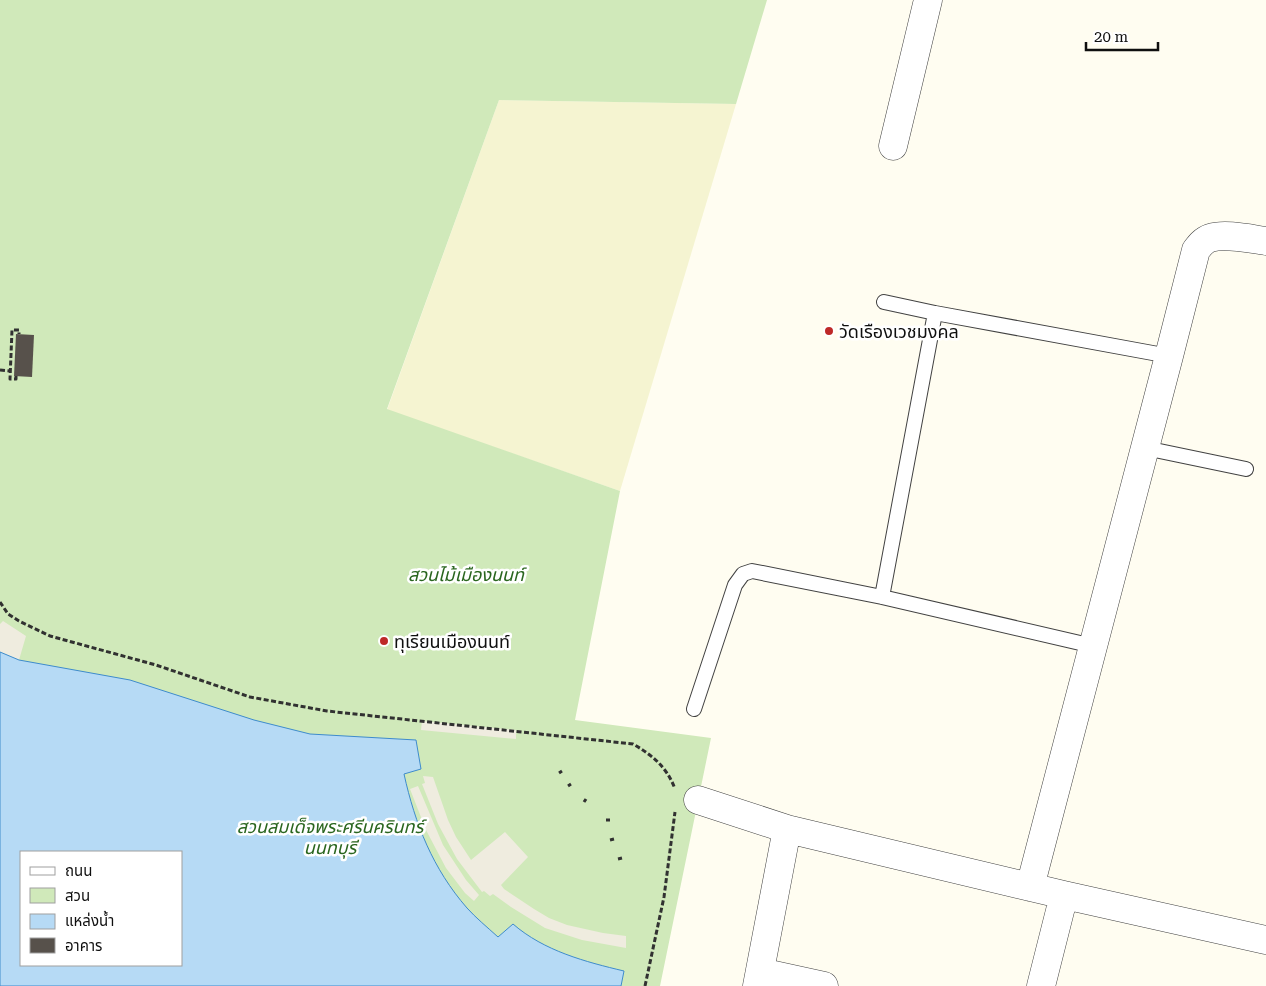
<svg xmlns="http://www.w3.org/2000/svg" width="1266" height="986" font-family="'Roboto Serif','Noto Sans Thai',serif">
<style>
.farmland{fill:#f5f4d1}
.green{fill:#d0e9ba;fill-rule:evenodd}
.plaza{fill:#efecdf}
.water{fill:#b6daf5;stroke:#3e8bcc;fill-rule:evenodd}
.building{fill:#57514b}
.lines{fill:none;stroke-linecap:round;stroke-linejoin:round}
.lane-casing{stroke:#424242;stroke-width:16}
.street-casing{stroke:#424242;stroke-width:29}
.path{stroke:#313131;stroke-width:3;stroke-dasharray:5 2.5;stroke-linecap:butt}
.lane{stroke:#fff;stroke-width:14}
.street{stroke:#fff;stroke-width:28}
.poi-dot{fill:#be2928;stroke:#fff;stroke-width:2}
.labels{text-anchor:middle;dominant-baseline:central;stroke-width:5;stroke-linejoin:round;paint-order:stroke}
.poi-label{font-size:18px;fill:#0f0f0f;stroke:#fff;text-anchor:start}
.park-label{font-size:18px;font-style:italic;fill:#2a661f;stroke:#fff}
</style>
<rect width="100%" height="100%" fill="#fffdf1"/>
<path class="farmland" d="M499,100l237,4 -116,387 -233,-81z"/>
<path class="green" d="M0,0h767l-31,104 -237,-4 -112,309 233,82 -45,229 136,18 -51,248h-660zM21,852h160v113h-160z"/>
<path class="plaza" d="M3,621l23,15 -7,24 -19,-8v-28z
M422,721l94,9v9l-95,-9z
M423,776l10,1 15,43 8,17 15,23 34,-28 23,25 -27,28 3,4 30,20 15,9 18,7 36,8 23,3v12l-44,-8 -37,-12 -34,-21 -18,-13 -3,2 -6,-5 -2,1 -25,-33 -19,-35 -16,-40 3,-1z
M418,786l25,59 23,35 13,15 -5,6 -9,-8 -19,-25 -20,-38 -16,-41z"/>
<path class="water" d="M0,652l19,8 111,20 124,40 56,14 106,6 5,29 -17,5c11,50 29,95 63,134 9,10 20,19 31,29l15,-13c31,27 73,38 111,47l-3,15h-621zM21,852h160v113h-160z"/>
<path class="building" d="M16,334l18,1 -2,42 -18,-1z"/>
<g class="lines">
<defs>
<path id="lane" d="M884,302l51,11
M1145,448l101,21
M882,597l53,-284 234,43
M694,709l41,-124 8,-11 9,-3 130,26 211,49"/>
<path id="street" d="M893,146l35,-146
M698,800l89,29 277,66 202,45
M1030,887l139,-531 27,-106c4,-5 8,-10 14,-12 15,-5 41,1 56,3
M760,972l64,14
M757,986l30,-157
M1041,986l23,-91"/>
</defs>
<use href="#lane" class="lane-casing"/>
<use href="#street" class="street-casing"/>
<path class="path" d="M0,370l10,1
M16,376v3h-6l2,-49h7v4
M0,602l8,12 11,7 31,15 106,29 94,32 77,14 306,33c19,11 34,23 42,45
M559,773l3,-2
M568,786l3,-2
M584,802l2,-3
M606,820h4
M610,840l4,-1
M618,859l4,-1
M645,986l19,-89 11,-85"/>
<use href="#lane" class="lane"/>
<use href="#street" class="street"/>
</g>
<g class="poi-dot">
<circle cx="829" cy="331" r="5"/>
<circle cx="384" cy="641" r="5"/>
</g>
<g class="labels">
<g class="poi-label">
<text x="839" y="331">วัดเรืองเวชมงคล</text>
<text x="394" y="641">ทุเรียนเมืองนนท์</text>
</g>
<g class="park-label">
<text x="466" y="574">สวนไม้เมืองนนท์</text>
<text x="330" y="826">สวนสมเด็จพระศรีนครินทร์<tspan x="330" dy="21">นนทบุรี</tspan></text>
</g>
</g>
<rect x="20" y="851" width="162" height="115" fill="#ffffff" stroke="#9f9f9f"/>
<rect x="30" y="867" width="25" height="8" fill="#ffffff" stroke="#9f9f9f"/>
<text x="65" y="876" font-size="15" fill="#0f0f0f">ถนน</text>
<rect x="30" y="888" width="25" height="15" fill="#d0e9ba" stroke="#9f9f9f"/>
<text x="65" y="901" font-size="15" fill="#0f0f0f">สวน</text>
<rect x="30" y="914" width="25" height="15" fill="#b6daf5" stroke="#9f9f9f"/>
<text x="65" y="926" font-size="15" fill="#0f0f0f">แหล่งน้ำ</text>
<rect x="30" y="938" width="25" height="15" fill="#57514b" stroke="#9f9f9f"/>
<text x="65" y="951" font-size="15" fill="#0f0f0f">อาคาร</text>
<path d="M1086 42v8h72v-8" fill="none" stroke="#0f0f0f" stroke-width="2.5"/>
<text x="1094" y="42" font-size="15" fill="#0f0f0f" stroke="#ffffff" stroke-width="4" paint-order="stroke">20 m</text>
</svg>
